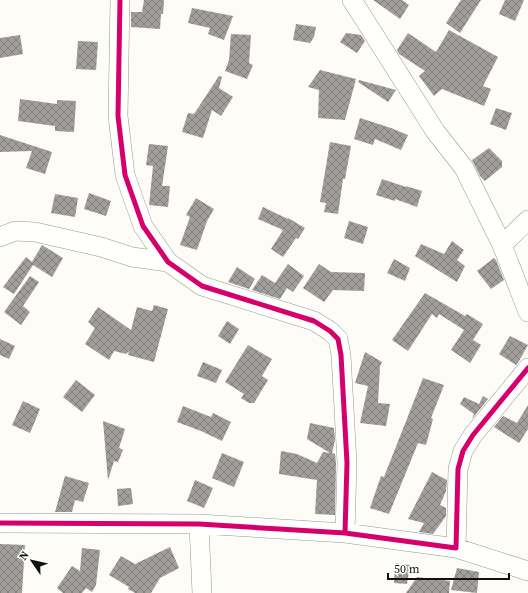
<svg xmlns="http://www.w3.org/2000/svg" width="528" height="593" font-family="'Source Serif 4',serif">
<style>
.building{fill:url(#building-cross-hatch)}
.lines{fill:none;stroke-linecap:round;stroke-linejoin:round}
.minor-casing{stroke:#979795;stroke-width:20}
.minor{stroke:#fffffe;stroke-width:19}
.cycleway-casing{stroke:#fff;stroke-width:8}
.cycleway{stroke:#d6006c;stroke-width:5}
</style>
<defs>
<pattern id="building-cross-hatch" width="8" height="8" patternUnits="userSpaceOnUse"><rect width="8" height="8" fill="#a19f9c"/><path d="M0 0l8 8M0 8l8-8" fill="none" stroke="#82807e"/></pattern>
</defs>
<rect width="100%" height="100%" fill="#fdfcf7"/>
<path class="building" d="M144,0h20l-1,14h-2l-1,15 -29,-2v-15h11z
M373,0h29l7,5 -9,14z
M461,0h20l-21,33 -14,-10z
M505,0h19l-9,21 -16,-7z
M192,8l41,8 -9,24 -16,-6 2,-6 -22,-5z
M296,24l20,3 -2,10 -4,6 -17,-3z
M449,30l49,27 -15,29 8,3 -7,17 -42,-17 -8,7 -15,-20 6,-5 -26,-17 -2,-4 11,-17 28,19z
M346,33l15,2 4,6 -8,12 -17,-11z
M231,34l20,1 -2,28 4,2 -6,14 -22,-8 4,-11z
M20,35l3,19 -23,4v-20z
M78,41l20,1 -2,28 -20,-1z
M320,70l36,9 -11,41 -27,-2 1,-28 -11,-3z
M219,76l3,1 -3,11 14,9 -12,19 -9,-6 -9,28 -21,-6 6,-19 6,1z
M359,80l37,10 -8,12 -30,-20z
M20,99l37,5v-4l19,1 -2,31 -19,-1v-5l-37,-5z
M496,108l16,5 -6,17 -16,-6z
M360,118l31,10 17,7 -7,15 -26,-11 -2,6 -19,-6z
M0,135l52,17 -7,22 -19,-6 6,-17 -32,1z
M330,142l21,4 -6,33h-2l-5,35 -14,-2 2,-9 -6,-1z
M149,144l19,2 -6,40h8l-2,21 -19,-2 4,-39 -7,-1z
M489,148l13,13v6l-17,14 -5,-5 -8,-16z
M382,179l24,8v-1l16,5 -5,16 -22,-8v2l-19,-6z
M89,193l22,8 -5,15 -22,-7z
M55,194l23,4 -3,19 -24,-4z
M196,198l18,11 -7,12 -10,29 -17,-5 10,-28 -4,-2z
M263,207l25,12v-1l17,10 -7,11 -2,-1 -13,19 -12,-8 12,-19 -25,-11z
M349,221l19,6 -5,17 -19,-6z
M452,241l12,9 -7,10 8,6 -8,16 -42,-26 6,-12 23,10z
M42,245l21,13 -11,19 -19,-12 -19,29 -11,-7 23,-30 6,5z
M494,258l2,2 8,20 -13,9 -14,-18z
M394,259l16,9 -5,13 -18,-8z
M288,264l16,12 -11,16 -6,-4 -7,11 -28,-9 10,-15 13,8z
M319,264l12,8 34,1 -1,18 -31,-1 -9,12 -21,-14z
M237,267l18,12 -6,10 -21,-7z
M30,276l9,6 -16,24 7,6 -9,13 -17,-13z
M425,293l40,23 2,-2 16,10 -10,16 8,5 -11,18 -19,-13 13,-20 -25,-16 -2,4 -5,-4 -24,37 -16,-11z
M154,305l14,4 -14,53 -26,-7 1,-4 -3,3 -12,-3 -5,9 -24,-16 10,-16 -7,-6 10,-15 33,23 6,-23 15,4z
M227,321l12,8 -9,15 -12,-8z
M510,336l18,9 -9,16 -3,4 -17,-11z
M0,339l15,7 -6,13 -9,-4z
M248,345l24,14 -10,17 6,4 -14,23h-5l-8,-5 3,-4 -19,-12z
M365,352l17,10 -2,4 -2,37 12,1 -4,22 -26,-3 8,-37 -13,-3z
M203,362l19,8 -6,13 -19,-7z
M423,378l21,7 -13,33 2,1 -7,26 -8,-2 -29,71 -19,-6 11,-32 3,1z
M76,380l19,15 -13,17 -19,-15z
M483,396l5,3 -16,20 2,-5 -14,-10 4,-7 15,7z
M23,401l17,8 -10,24 -18,-8z
M528,405v24l-9,14 -25,-16 9,-11 14,7z
M183,406l28,11 2,-4 18,9 -9,19 -21,-10 -24,-9z
M103,421l22,8 -6,19 4,2 -5,12 -4,-1 -6,19z
M310,423l24,5 1,12 -3,13 3,1 1,9 -1,52 -20,-1 2,-34 -38,-6 2,-23 16,3 20,9 6,-11 7,1 -23,-14z
M222,453l22,9 -10,25 -22,-9z
M432,472l15,8 -1,11 -6,14 6,3v8l-13,18 -14,-2 5,-9 -16,-4z
M65,476l24,7 -6,19 -8,-2 -3,12h-17z
M195,480l18,8 -9,20 -17,-7z
M131,488l2,16 -15,2 -1,-17z
M0,544l25,1 -3,48h-22z
M170,547l9,21 -19,10 -9,15h-16l-7,-4 1,-2 -20,-12 12,-19 14,8z
M82,548l18,2 -4,35 -4,7 -6,-4 -4,5h-19l-6,-5 15,-22 8,5z
M395,563l15,2 -3,19 -13,-1z
M457,568l22,4 -2,21 -26,-3z
M417,577l33,4 -1,12h-43z"/>
<g class="lines">
<defs>
<path id="minor" d="M120,0l-2,116 7,59 18,51 25,36 34,24 112,35 16,10 8,8 3,16 6,108 -2,70
M352,0l83,131 29,37 38,77 26,67
M0,237l15,-6 20,1 66,15 31,10 36,5
M502,245l26,-25
M0,523l199,1 146,9 111,15 2,-79 5,-18 10,-16 55,-67
M199,524l3,69
M456,548l72,23"/>
</defs>
<use href="#minor" class="minor-casing"/>
<use href="#minor" class="minor"/>
<defs>
<path id="cycleway" d="M120,0l-2,116 7,59 18,51 25,36 34,24 112,35 16,10 8,8 3,16 6,108 -2,70
M0,523l199,1 146,9 111,15 2,-79 5,-18 10,-16 55,-67"/>
</defs>
<use href="#cycleway" class="cycleway-casing"/>
<use href="#cycleway" class="cycleway"/>
</g>
<g transform="translate(32 561) rotate(304)" stroke="#ffffff" stroke-width="3" paint-order="stroke">
<path d="M0-3L7 15L0 10L-7 15Z" fill="#111111"/>
<text y="-6" font-size="11" font-weight="bold" text-anchor="middle" fill="#111111">N</text>
</g>
<path d="M388 573v6h121v-6" fill="none" stroke="#111111" stroke-width="2"/>
<text x="394" y="573" font-size="12" fill="#111111" stroke="#ffffff" stroke-width="3" paint-order="stroke">50 m</text>
</svg>
